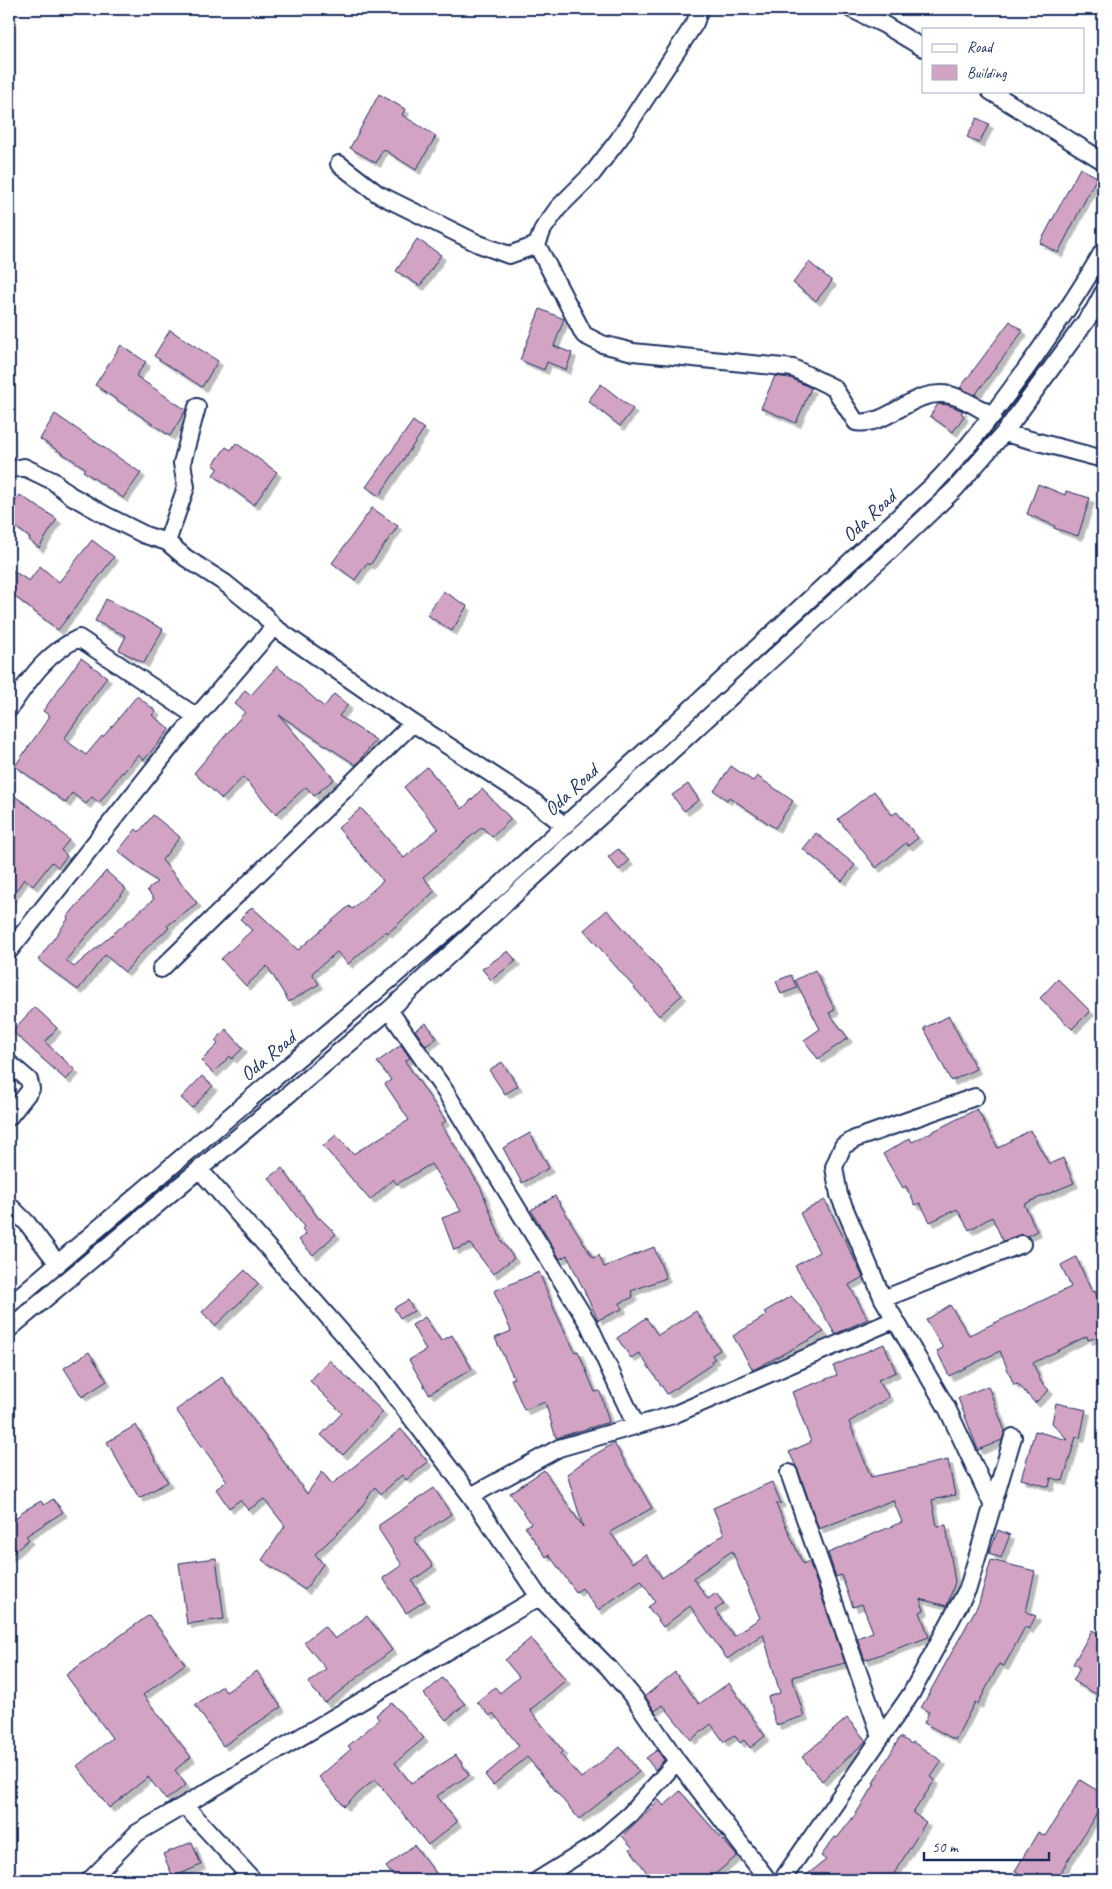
<svg xmlns="http://www.w3.org/2000/svg" width="1112" height="1889" font-family="Caveat,sans-serif">
<style>
.building{fill:#d3a3c3;stroke:#1b2f5e;fill-rule:evenodd;filter:url(#shadow)}
.lines{fill:none;stroke-linecap:round;stroke-linejoin:round}
.minor-casing{stroke:#1b2f5e;stroke-width:20}
.minor{stroke:#fff;stroke-width:16}
.labels{text-anchor:middle;dominant-baseline:central;stroke-width:4;stroke-linejoin:round;paint-order:stroke}
.street-label{font-size:20px;fill:#1b2f5e;stroke:#fff}
</style>
<defs>
<filter id="shadow"><feDropShadow dx="4.5" dy="4.5" stdDeviation="0" flood-color="#0004"/></filter>
</defs>
<rect width="100%" height="100%" fill="#fff"/>
<filter id="ink" filterUnits="userSpaceOnUse"><feTurbulence type="fractalNoise" baseFrequency=".02" numOctaves="2"/><feDisplacementMap in="SourceGraphic" scale="10" xChannelSelector="R" yChannelSelector="G"/><feConvolveMatrix kernelMatrix="1 2 1 2 8 2 1 2 1" color-interpolation-filters="sRGB"/></filter>
<g filter="url(#ink)">
<path class="building" d="M379,94l26,15 -3,6 34,21 -20,34 -33,-21 -7,14 -26,-15z
M977,118l12,6 -10,19 -12,-6z
M1080,168l17,9 -39,76 -18,-10z
M417,239l24,16 -21,31 -24,-15z
M809,262l23,19 -16,20 -23,-18z
M540,309l24,10 -10,27 18,7 -6,17 -19,-8 -3,8 -24,-10z
M1010,321l13,10 -48,64 -15,-7z
M170,330l48,31 -16,26 -48,-31z
M121,345l25,17 -10,14 50,34 -16,26 -75,-51z
M775,376l15,2 21,10 -15,35 -35,-15z
M601,384l32,25 -13,17 -32,-25z
M938,404l10,1 15,6 -2,2 3,3 -11,16 -23,-16z
M55,414l86,59 -18,25 -40,-27 2,-3 -45,-29z
M413,421l11,8 -45,67 -13,-9z
M236,443l41,29 -23,33 -41,-30 5,-7 -5,-3 13,-18 5,3z
M1038,484l27,11 1,-4 24,7 -12,38 -24,-8 1,-2 -28,-12z
M20,495l37,24 -18,29 -10,-8 1,-2 -21,-16v-12z
M372,508l26,18 -28,39 -3,-2 -12,17 -23,-17z
M92,540l22,17 -56,73 -49,-38v-24l20,13 11,-15 19,16z
M443,591l24,15 -15,25 -25,-16z
M106,599l57,30 -19,34 -25,-13 7,-14 -31,-15z
M81,658l26,19 -43,62 22,16 16,-19 1,1 34,-41 19,15 -4,4 18,14 -26,31 -6,-5 -15,18 -1,-1 -23,31 -7,-6 -6,7 -14,-11 -6,10 -51,-37 35,-50 -7,-5z
M277,666l47,41 10,-13 14,11 -9,11 37,24 -20,25 -77,-50 55,64 -20,17 -8,-9 -30,27 -33,-37 -21,22 -28,-26 51,-61 -10,-8 10,-14 6,5z
M731,766l22,15 4,-5 36,25 -18,27 -46,-31 -2,3 -13,-9z
M427,767l35,42 20,-20 29,30 -19,18 -10,-10 -59,50 12,14 -47,42 -2,-2 -38,33 -11,-12 -25,21 7,11 -30,18 -22,-36 -21,20 -25,-27 31,-29 -12,-11 12,-12 46,43 51,-44 3,3 31,-28 -45,-53 23,-20 43,50 34,-29 -34,-42z
M688,784l11,16 -15,11 -12,-16z
M874,791l18,24 5,-3 21,26 -10,8 -2,-3 -30,25 -38,-49z
M9,792l45,32 -1,1 16,15 -8,10 6,6 -9,11 -6,-5 -19,24 -9,-7 -15,22z
M153,815l27,22 -18,23 35,43 -30,23 2,2 -24,21 -20,23 -20,-17 -27,35 -40,-30 30,-41 -1,-2 39,-46 20,18 -60,71 8,7 80,-68 -7,-9 10,-8 -39,-31 18,-22 3,3z
M816,833l39,32 -13,16 -39,-32z
M618,849l11,12 -10,9 -11,-13z
M607,910l75,85 -23,21 -75,-86z
M508,951l8,10 -25,19 -9,-11z
M815,970l20,40 -6,3 19,25 -30,21 -14,-19 16,-11 -25,-49z
M791,975l6,13 -16,6 -5,-13z
M1058,979l32,32 -18,18 -32,-31z
M35,1007l22,21 -12,14 30,28 -9,10 -54,-49z
M949,1016l27,53 -25,12 -27,-53z
M426,1023l11,15 -11,8 -11,-16z
M226,1029l17,19 -11,11 -2,-3 -17,17 -12,-12 17,-17 -3,-3z
M401,1045l9,13 -5,3 41,60 -5,3 40,64 20,52 13,18 -21,16 -23,-30 -16,6 -12,-32 19,-7 -30,-47 -34,20 -4,-5 -23,21 -47,-54 13,-11 17,19 56,-34 -24,-36 6,-4 -14,-18z
M502,1062l16,24 -13,8 -16,-24z
M202,1076l11,10 -21,22 -11,-10z
M977,1109l21,39 32,-18 19,34 14,-6 11,25 -50,21 13,27 -10,5 -8,-1 -16,6 -11,-24 -23,13 -12,-21 -27,13 -10,-19 -5,2 -9,-19 -3,2 -20,-34 27,-16 2,4z
M530,1133l19,35 -27,15 -19,-35z
M282,1168l37,51 1,-1 16,16 -23,21 -14,-15 7,-6 -4,-5 2,-2 -35,-49z
M555,1196l38,62 6,-3 5,12 50,-20 12,31 -35,13 2,6 -13,6 2,6 -24,11 -31,-65 -7,4 -29,-49z
M825,1200l38,77 -14,8 19,34 -33,15 -40,-68 24,-14 -19,-39z
M1076,1257l16,35 3,-1 8,24v20l-15,5 -1,-4 -54,27 8,19 8,8 -14,13 -17,-19 -4,1 -14,-34 -51,25 -12,-25 6,-3 -17,-28 24,-15 19,30 102,-48 -10,-22z
M245,1270l14,14 -44,42 -13,-14z
M539,1272l16,39 20,41 3,-1 17,41 5,-1 9,31 -53,16 -11,-36 -21,8 -13,-31 3,-1 -19,-40 16,-7 -17,-40z
M791,1296l33,36 -71,38 -20,-34 34,-21 -3,-3z
M408,1300l6,11 -14,7 -6,-10z
M696,1311l24,39 -8,5 3,4 -4,2 1,3 -45,30 -28,-41 -8,5 -14,-20 29,-20 12,17z
M425,1317l16,24 11,-6 20,34 -43,25 -20,-34 17,-10 -14,-25z
M884,1344l12,28 -18,8 11,17 -40,25 22,55 77,-17 7,35 -23,5 5,26 9,-1 9,57 -8,24 -27,-7 4,11 -4,2 9,25 -64,23 -8,-22 16,-6 -11,-28 -9,3 -12,-32 -5,2 -8,-24 74,-31 -9,-22 -74,29 -21,-59 -9,-18 22,-10 -19,-50 45,-17 -4,-9z
M89,1352l18,29 -25,16 -18,-29z
M329,1360l54,52 -40,43 -22,-20 21,-22 -32,-32z
M222,1377l85,117 15,-22 10,12 69,-55 27,33 -22,18 -4,-5 -21,19 -6,-7 -21,31 -39,36 8,10 -18,26 -43,-30 23,-34 -21,-27 -16,11 -8,-10 -11,8 -13,-19 11,-8 -51,-71z
M988,1386l17,45 -3,9 -24,10 -20,-52z
M1056,1403l30,7 -6,28 -4,-1 -13,44 -12,-3 -2,9 -28,-8 14,-48 33,9 -16,-17z
M136,1425l32,57 -29,16 -32,-56z
M614,1443l38,65 -42,24 22,31 14,-9 16,24 62,-44 -11,-26 59,-26 9,21 -5,1 27,60 6,-3 36,102 -53,14 12,39 -28,9 -8,-28 12,-4 -17,-59 -36,25 -37,-53 -27,21 -15,-20 7,-5 -14,-22 -43,30 -16,-22 -6,4 -27,-37 -3,2 -21,-30 6,-4 -21,-30 34,-23 39,57 -16,-53 19,-14zM732,1551l28,67 -26,18 -19,-26 9,-6 -8,-11 -8,6 -15,-21z
M434,1488l17,26 -37,25 19,27 -21,15 13,20 -19,12 -23,-35 19,-13 -23,-35v-5z
M53,1499l10,13 -37,24 3,3 -20,18v-32l14,-14 18,-10 3,4z
M998,1530l12,5 -9,23 -12,-5z
M216,1558l8,61 -37,5 -8,-61z
M991,1560l44,11 -9,41 10,4 -7,13 -4,-2 -21,39 -5,-2 -21,40 -3,-2 -20,38 -31,-17 5,-11 -8,-4 58,-105z
M149,1615l36,49 -42,31 48,62 -16,13 11,15 -20,15 -18,-23 -39,31 -32,-42 35,-28 -46,-63z
M367,1616l25,34 -67,53 -17,-20 18,-14 -22,-27 20,-16 11,13z
M1092,1630l11,6v62l-30,-17 7,-13 -7,-4z
M531,1638l35,42 -36,30 33,41 -3,3 21,24 39,-31 19,25 -60,47 -52,-62 -34,28 -8,-10 34,-29 -26,-33 -3,3 -13,-14 18,-15 5,6 19,-16 -14,-17z
M257,1671l24,36 -58,39 -28,-41 27,-19 4,6z
M675,1672l24,32 30,-21 36,53 -15,12 -6,-8 -4,3 -6,-8 -10,7 -13,-18 -20,16 -28,-35 -8,6 -10,-15z
M442,1678l23,26 -19,16 -22,-26z
M392,1703l32,35 -29,25 16,20 45,-28 13,20 -32,21 20,26 -29,23 -53,-66 -31,27 -25,-29 32,-28 -3,-3 31,-26 -3,-5z
M847,1718l19,23 -44,40 -20,-24z
M900,1737l12,7 1,-2 29,19 -11,16 4,3 -22,33 13,9 -36,58h-90l26,-20 -5,-4 14,-19 2,1 18,-23 20,-31 -2,-1z
M657,1750l7,10 -9,10 -9,-12z
M1080,1780l23,14v9l-47,77h-26l-15,-9 23,-39 7,4z
M680,1791l57,65 -29,24h-56l-22,-31 2,-2 -10,-11 37,-36 5,6z
M192,1842l9,23 -28,12 -10,-23z
M414,1845l21,27 6,8h-45l-10,-13z"/>
<g class="lines">
<defs>
<path id="minor" d="M851,9l32,15 40,24
M990,91l113,70
M339,164l39,30 101,50 30,11 28,-10 6,-16 15,-21 35,-35 26,-34 76,-116 5,-14
M537,245l47,90 18,9 31,8 160,16 41,20 22,34c34,5 56,-35 94,-27 14,3 30,14 43,21
M1004,433l99,26
M9,470l15,-3 29,14 17,14 35,20 40,20 22,7 19,16 39,25 38,31 11,13
M167,542l19,-55 -4,-24 15,-56
M9,709c20,-29 37,-56 70,-71l118,79
M9,951l165,-208 100,-116 139,96 120,78 31,24
M161,969l252,-246
M389,1010l56,81 144,234 47,101
M9,1063l20,17 2,9 -22,28
M975,1097l-120,42 -12,7 -9,21 5,28 44,104 64,109 46,98
M199,1169l179,205 93,122 68,101 70,71 26,31 42,62 91,119
M9,1205l18,18 31,41
M883,1299l139,-55
M9,1305l487,-416 436,-403c35,-36 64,-76 94,-117 27,-38 54,-77 77,-118
M9,1329l380,-319 505,-463 61,-58 49,-56 90,-123 9,-17
M789,1473l92,264
M471,1496l88,-48 114,-33 221,-95
M185,1806l68,74
M90,1880l47,-47 402,-236
M538,1880l55,-34 37,-32 47,-53
M782,1880l129,-186 57,-106 45,-151"/>
</defs>
<use href="#minor" class="minor-casing"/>
<use href="#minor" class="minor"/>
</g>
</g>
<g class="labels">
<g class="street-label">
<text transform="translate(869 516) rotate(-43)">Oda Road</text>
<text transform="translate(571 790) rotate(-43)">Oda Road</text>
<text transform="translate(268 1056) rotate(-40)">Oda Road</text>
</g>
</g>
<rect width="1112" height="1889" fill="none" stroke="#fff" stroke-width="30"/>
<rect x="15" y="15" width="1082" height="1859" fill="none" stroke="#1b2f5e" stroke-width="2" filter="url(#ink)"/>
<rect x="922" y="28" width="162" height="65" fill="#ffffff" stroke="#a4acbf"/>
<rect x="932" y="44" width="25" height="8" fill="#ffffff" stroke="#a4acbf"/>
<text x="967" y="52" font-size="15" fill="#1b2f5e">Road</text>
<rect x="932" y="65" width="25" height="15" fill="#d3a3c3" stroke="#a4acbf"/>
<text x="967" y="78" font-size="15" fill="#1b2f5e">Building</text>
<path d="M924 1852v8h125v-8" fill="none" stroke="#1b2f5e" stroke-width="2.5"/>
<text x="932" y="1852" font-size="15" fill="#1b2f5e" stroke="#ffffff" stroke-width="4" paint-order="stroke">50 m</text>
</svg>
